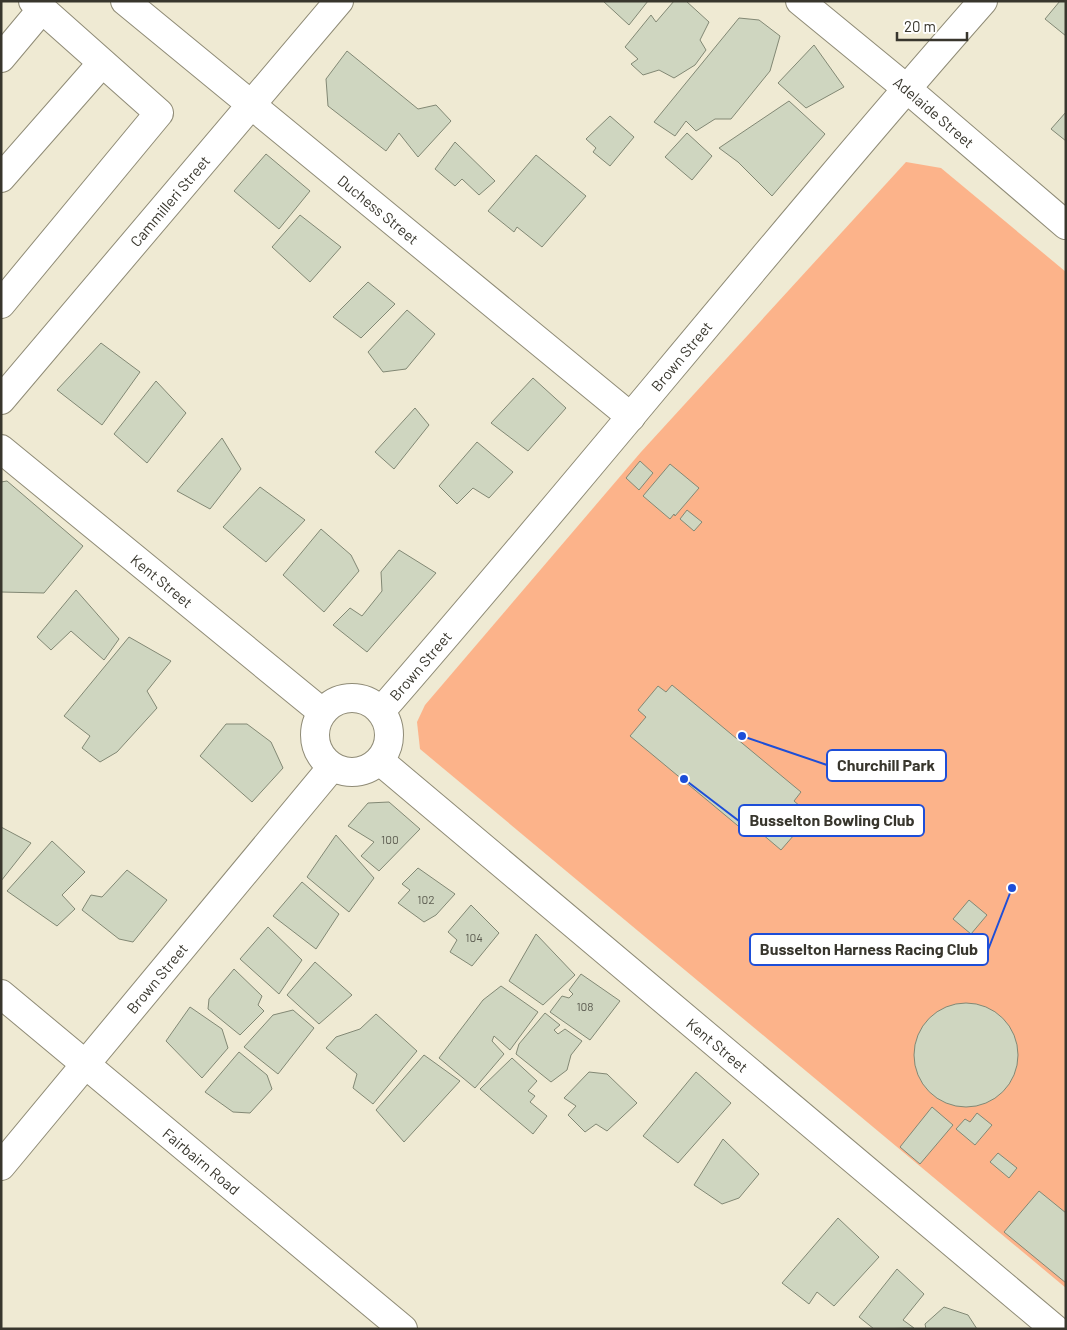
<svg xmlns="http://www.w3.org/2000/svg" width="1067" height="1330" font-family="Barlow,sans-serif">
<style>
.green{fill:#fcb38a}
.building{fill:#cfd6c0;stroke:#828874}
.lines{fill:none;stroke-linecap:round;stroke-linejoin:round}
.minor-casing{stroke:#8f8b76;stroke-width:30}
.minor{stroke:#fff;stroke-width:28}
.labels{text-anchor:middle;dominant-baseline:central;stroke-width:4;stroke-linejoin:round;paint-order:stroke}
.number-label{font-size:12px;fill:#5e5e52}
.street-label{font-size:15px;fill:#38362d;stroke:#fff}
.leader{fill:none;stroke:#1d4ed8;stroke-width:2}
.callout-dot{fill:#1d4ed8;stroke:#fff;stroke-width:2}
.callout{fill:#fff;stroke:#1d4ed8;stroke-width:2}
.callout-label{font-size:16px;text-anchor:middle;font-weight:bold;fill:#38362d}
</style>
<rect width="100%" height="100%" fill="#efead3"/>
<path class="green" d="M906,162l35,6 125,104v1016l-646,-539 -3,-27 8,-17 216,-253z"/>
<path class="building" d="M603,1h45l-19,24z
M674,1h12l23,21 -9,18 6,10 -11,15 -21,13 -15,-8 -16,5 -12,-11 7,-5 -13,-12 26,-32 5,7z
M1060,1h6v35l-21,-17z
M739,18l20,2 21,16 -10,35 -39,48h-16l-19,12 -10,-10 -11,15 -21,-14z
M814,45l30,42 -38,21 -28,-25z
M347,51l71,58 18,-4 15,16 -33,36 -19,-24 -13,18 -58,-45 -2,-27z
M789,101l36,33 -53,62 -34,-34 -19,-14z
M1066,112v29l-15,-12z
M610,116l24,21 -24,29 -17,-14 3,-4 -10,-9z
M687,133l25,23 -20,24 -27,-23z
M455,142l40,39 -16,14 -17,-16 -7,7 -20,-17z
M266,154l44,37 -31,38 -45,-38z
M536,155l50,41 -44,51 -25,-20 -3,5 -26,-21z
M300,215l41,32 -31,35 -38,-35z
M368,282l27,22 -34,34 -28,-21z
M407,310l28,24 -29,35 -23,3 -15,-20z
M101,343l39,29 -38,53 -45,-35z
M533,378l33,30 -38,43 -37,-28z
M156,381l30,32 -39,50 -33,-29z
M415,408l14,17 -35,44 -19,-17z
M222,438l19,31 -31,40 -33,-18z
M477,442l36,30 -24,26 -16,-10 -16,16 -18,-18z
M640,461l13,12 -14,17 -13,-12z
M670,464l29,24 -24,28 -1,-2 -4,5 -27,-23z
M7,481l76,65 -39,47 -43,-1v-110z
M260,487l45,33 -39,42 -43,-35z
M687,510l15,12 -8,9 -14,-12z
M321,529l30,26 8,16 -35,41 -41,-37z
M399,550l37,23 -69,79 -34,-27 17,-17 12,8 20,-25 -1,-19z
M76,590l43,49 -15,21 -33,-29 -20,19 -14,-13z
M129,637l42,24 -24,30 10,17 -40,44 -17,10 -18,-14 8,-12 -26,-20z
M672,685l129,107 -7,9 7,6 -8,10 -8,-6 -8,10 17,14 -13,15 -26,-22 -6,7 -119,-99 16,-19 -8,-7 20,-24 8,6z
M226,724h21l24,18 12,26 -31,34 -52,-46z
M389,802l31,27 -41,42 -18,-15 13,-14 -26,-16 20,-23z
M1,827l30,16 -30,38z
M336,835l38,43 -25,34 -42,-35z
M52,841l33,31 -23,23 13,14 -18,17 -50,-35z
M418,868l37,26 -19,21 -12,7 -26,-19 12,-13 -8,-6z
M127,870l40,30 -34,42 -14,-3 -37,-29 9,-15 11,2z
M302,882l37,32 -23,35 -43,-33z
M969,900l18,15 -16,19 -18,-15z
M471,905l28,28 -27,33 -22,-14 7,-12 -9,-8z
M268,927l34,33 -23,34 -39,-35z
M536,934l39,41 -32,30 -34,-24z
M315,962l37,33 -33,29 -32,-29z
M234,969l28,27 -4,9 6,6 -24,24 -32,-26 1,-10z
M581,974l39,27 -30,39 -40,-28 12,-16 7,2 4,-4 -4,-4z
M501,986l37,26 -28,38 -16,-14 -2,5 12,13 -29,34 -36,-30 44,-58z
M914 1055a52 52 0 1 1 104 0a52 52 0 1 1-104 0Z
M190,1007l32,22 6,19 -26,30 -36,-37z
M293,1010l21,18 -36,46 -34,-27 29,-32z
M545,1013l15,12 -6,5 4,4 7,-5 17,12 -11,14 -4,15 -16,12 -35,-28 3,-10z
M376,1014l41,37 -44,53 -20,-16 4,-14 -31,-26 10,-11 24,-8z
M239,1052l28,23 5,14 -22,24 -17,-1 -28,-20z
M424,1055l36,26 -56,61 -28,-32z
M512,1058l25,23 -9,10 7,5 -5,6 17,14 -14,18 -53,-45z
M589,1072l18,2 30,29 -30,28 -11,-7 -11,8 -17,-17 8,-9 -12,-8z
M696,1072l35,31 -53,60 -35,-27z
M932,1107l21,18 -33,39 -20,-17z
M977,1113l15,12 -17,20 -19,-16 9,-10 5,3z
M723,1139l36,35 -20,24 -17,6 -28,-19z
M998,1153l19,15 -8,10 -19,-16z
M1039,1191l27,22v70l-62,-51z
M838,1218l41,39 -45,49 -17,-14 -8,12 -27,-21z
M897,1269l27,25 -21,26 11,8 -40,1 -15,-12z
M944,1307l24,8 9,14h-51l-1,-5z"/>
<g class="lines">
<defs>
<g id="minor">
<path id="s1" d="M125,1l506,416"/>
<path id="s2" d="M800,1l106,87 160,137"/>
<path d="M1,58l41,-49"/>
<path d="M1,178l101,-115"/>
<path d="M1,304l158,-191 -126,-112"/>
<path id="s3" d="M1,400l338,-399"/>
<path id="s4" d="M1,449l321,263"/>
<circle cx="352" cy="735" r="37"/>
<path id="s5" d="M381,711c204,-234 397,-477 602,-710"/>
<path id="s6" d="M380,761l675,568"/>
<path id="s7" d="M1,994l402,335"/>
<path id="s8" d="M1,1166l331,-399"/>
</g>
</defs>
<use href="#minor" class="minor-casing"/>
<use href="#minor" class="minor"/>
</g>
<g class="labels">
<g class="number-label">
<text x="390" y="839">100</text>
<text x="426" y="899">102</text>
<text x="474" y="937">104</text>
<text x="585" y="1006">108</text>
</g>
<g class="street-label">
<text stroke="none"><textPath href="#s2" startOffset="174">Adelaide Street</textPath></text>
<text stroke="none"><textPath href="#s3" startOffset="261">Cammilleri Street</textPath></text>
<text stroke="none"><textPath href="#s1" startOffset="328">Duchess Street</textPath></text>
<text stroke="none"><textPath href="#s5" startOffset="465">Brown Street</textPath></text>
<text stroke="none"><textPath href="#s4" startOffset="208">Kent Street</textPath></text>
<text stroke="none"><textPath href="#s5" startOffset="60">Brown Street</textPath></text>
<text stroke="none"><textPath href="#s8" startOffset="244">Brown Street</textPath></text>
<text stroke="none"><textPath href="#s6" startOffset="441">Kent Street</textPath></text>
<text stroke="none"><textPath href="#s7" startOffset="261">Fairbairn Road</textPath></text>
</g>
</g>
<path class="leader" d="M742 736L827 765M684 779L739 821M1012 888L988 950"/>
<g class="callout-dot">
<circle cx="742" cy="736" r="5"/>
<circle cx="684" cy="779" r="5"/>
<circle cx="1012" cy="888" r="5"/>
</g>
<g class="callout">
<rect x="827" y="750" width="119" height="31" rx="5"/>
<rect x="739" y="805" width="185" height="31" rx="5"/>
<rect x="750" y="934" width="238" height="31" rx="5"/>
</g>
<g class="callout-label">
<text x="886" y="771">Churchill Park</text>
<text x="832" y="826">Busselton Bowling Club</text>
<text x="869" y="955">Busselton Harness Racing Club</text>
</g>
<rect width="1067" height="1330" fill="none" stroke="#38362d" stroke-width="5"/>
<path d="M897 32v8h70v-8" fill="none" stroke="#38362d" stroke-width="2.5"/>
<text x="904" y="32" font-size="15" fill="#38362d" stroke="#ffffff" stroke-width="4" paint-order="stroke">20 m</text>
</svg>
